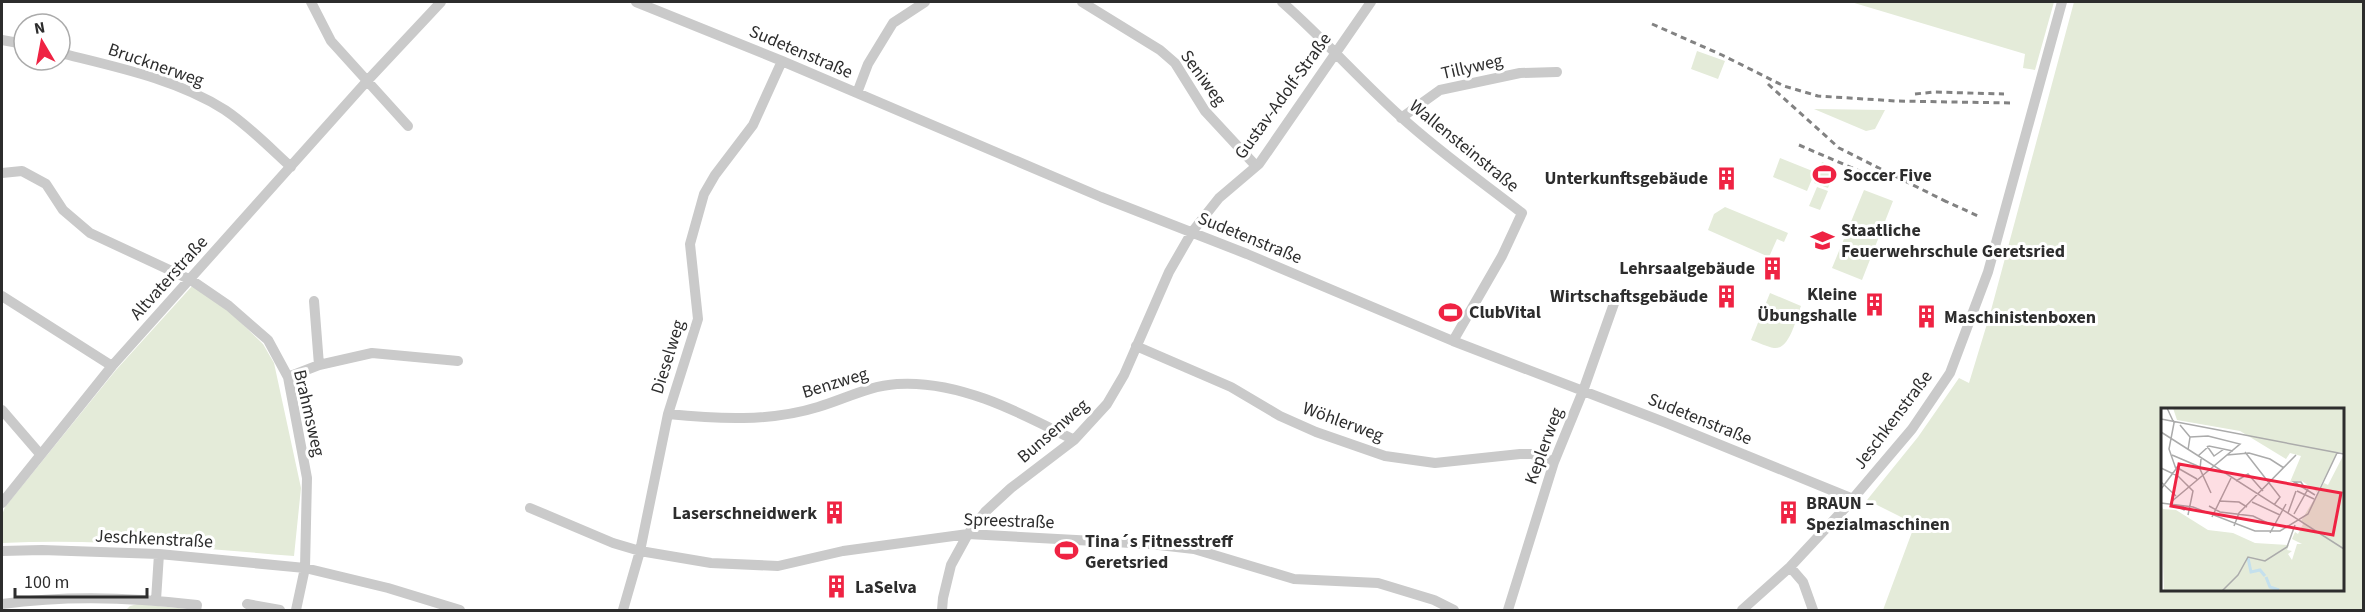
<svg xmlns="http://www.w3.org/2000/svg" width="2365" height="612" font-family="'Source Sans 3',sans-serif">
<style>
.green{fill:#e4ebd9;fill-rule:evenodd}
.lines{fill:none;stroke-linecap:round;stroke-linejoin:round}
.minor{stroke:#cacaca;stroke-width:10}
.rail{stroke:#828282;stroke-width:3;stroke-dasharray:6 4.5;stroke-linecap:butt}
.labels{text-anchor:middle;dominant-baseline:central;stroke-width:6;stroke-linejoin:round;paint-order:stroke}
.street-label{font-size:18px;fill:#2d2d2d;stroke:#fff}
.poi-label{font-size:18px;font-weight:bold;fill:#2d2d2d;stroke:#fff;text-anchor:start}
.inset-river{fill:none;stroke:#c4e0ed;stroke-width:3}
.inset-road{fill:none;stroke:#ababab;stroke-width:1.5}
.view{fill:#ef2343;fill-opacity:0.15;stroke:#ef2343;stroke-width:3}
.inset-edge{fill:none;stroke:#2d2d2d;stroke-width:3}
</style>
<rect width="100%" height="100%" fill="#fff"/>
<path class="green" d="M1851,2h203l-19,68 -12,-2 2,-14z
M2074,2h289v608h-480l32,-86 -48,-24 51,-63 41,-59 10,5 21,-69zM2162,410h180v180h-180z
M1697,51l28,10 -7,18 -27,-10z
M1814,109l71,1 -10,19 -9,2z
M1780,158l35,14 -8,19 -34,-14z
M1822,162l14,6 -8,20 -14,-5z
M1817,187l11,4 -8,19 -11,-4z
M1864,190l29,11 -31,79 -30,-12z
M1725,207l63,26 -4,9 -7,-3 -8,18 -61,-27 6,-16z
M193,285l33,23 37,36 11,19 27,125 -7,68c-98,-8 -194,-18 -292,-13v-28l3,-8 111,-137z
M1770,293l31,13c-5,12 -11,44 -27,42 -7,-1 -16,-6 -23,-8z
M138,604l50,5 2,1h-64l4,-4z"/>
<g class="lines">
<path class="minor" d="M311,2l20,39 77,85
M636,2l146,59 319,136 146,57 206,87 211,81 189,77
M1082,2l78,48 15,13 30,48 51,55
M1282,2c41,36 77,77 118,114 38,35 81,65 122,97l-20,43 -49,85
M2,40l22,4
M60,53c56,14 116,26 165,57 24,16 45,38 66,57
M857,93l11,-29 25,-41 32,-21
M1401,118l39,-28 80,-17 37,-1
M2,173l20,-2 24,13 17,26 27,23 101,47 38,26 39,34 20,37 19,101 -2,90 -9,42
M2,296l110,70
M314,301l5,64
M1136,346l95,41 49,29 36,16 69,24 50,7 85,-9h12l22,8
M288,377l31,-12 53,-12 86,8
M2,410l38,44
M668,414c49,5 102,8 150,-7 27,-8 50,-21 79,-23 62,-4 122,28 177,56
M2,503l110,-137 255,-285 74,-79
M530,508l83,35 27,8 71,12 67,3 65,-15 125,-17 182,10 44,5 100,30 84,4 56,17 20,10
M2,551l40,-1 117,4 146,14 83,20 72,22
M1790,567l13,15 10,28
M156,600l3,-46
M2,604c65,-9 130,-7 195,1l-1,5
M247,604l33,6
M623,610l17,-59 28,-137 30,-95 -8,-75 14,-50 11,-19 38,-50 29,-64
M942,610l1,-12 8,-33 17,-31 17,-22 26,-24 63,-48 33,-36 17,-29 45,-103 23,-40 27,-34 40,-34 112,-162
M1508,610l46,-148 29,-71 34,-96
M1742,610l48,-43 55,-59 67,-79 38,-56 38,-101 74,-270"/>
<path class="rail" d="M1652,24l70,31 62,31 34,10 78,5 116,2
M1768,84l71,64 110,55
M1915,94l19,-2 70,2
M1799,145l72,31
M1943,200l35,16"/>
</g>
<defs>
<symbol id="stadium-bare" viewBox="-9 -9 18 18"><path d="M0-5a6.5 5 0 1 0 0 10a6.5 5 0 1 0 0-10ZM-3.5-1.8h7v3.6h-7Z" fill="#ef2343" stroke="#fff" stroke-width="2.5" paint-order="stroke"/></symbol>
<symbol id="building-bare" viewBox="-9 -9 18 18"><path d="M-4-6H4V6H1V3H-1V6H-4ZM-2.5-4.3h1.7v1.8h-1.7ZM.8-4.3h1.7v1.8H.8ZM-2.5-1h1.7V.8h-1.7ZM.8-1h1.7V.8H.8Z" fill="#ef2343" stroke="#fff" stroke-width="2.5" paint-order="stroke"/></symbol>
<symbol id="university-bare" viewBox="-9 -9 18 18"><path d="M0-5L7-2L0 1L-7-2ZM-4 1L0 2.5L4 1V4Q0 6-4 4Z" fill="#ef2343" stroke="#fff" stroke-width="2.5" paint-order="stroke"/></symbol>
</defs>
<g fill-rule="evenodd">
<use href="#stadium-bare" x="1808" y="158" width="33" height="33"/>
<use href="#building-bare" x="1710" y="162" width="33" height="33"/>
<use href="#university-bare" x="1806" y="224" width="33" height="33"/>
<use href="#building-bare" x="1756" y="252" width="33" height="33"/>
<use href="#building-bare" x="1710" y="280" width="33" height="33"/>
<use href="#building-bare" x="1858" y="288" width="33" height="33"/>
<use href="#stadium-bare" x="1434" y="296" width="33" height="33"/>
<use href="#building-bare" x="1910" y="300" width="33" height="33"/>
<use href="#building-bare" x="818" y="496" width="33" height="33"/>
<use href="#building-bare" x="1772" y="496" width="33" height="33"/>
<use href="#stadium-bare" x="1050" y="534" width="33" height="33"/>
<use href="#building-bare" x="820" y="570" width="33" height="33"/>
</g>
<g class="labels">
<g class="street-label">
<text transform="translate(801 52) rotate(23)">Sudetenstraße</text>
<text transform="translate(156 65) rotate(19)">Brucknerweg</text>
<text transform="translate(1472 67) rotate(-13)">Tillyweg</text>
<text transform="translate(1203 78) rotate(54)">Seniweg</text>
<text transform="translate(1283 96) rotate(-54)">Gustav-Adolf-Straße</text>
<text transform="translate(1464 146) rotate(39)">Wallensteinstraße</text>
<text transform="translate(1250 238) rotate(22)">Sudetenstraße</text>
<text transform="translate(169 278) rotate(-48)">Altvaterstraße</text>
<text transform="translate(668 357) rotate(-73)">Dieselweg</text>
<text transform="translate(835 383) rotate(-17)">Benzweg</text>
<text transform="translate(309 413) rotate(77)">Brahmsweg</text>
<text transform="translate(1700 419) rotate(22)">Sudetenstraße</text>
<text transform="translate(1893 420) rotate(-53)">Jeschkenstraße</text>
<text transform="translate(1343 422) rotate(20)">Wöhlerweg</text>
<text transform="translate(1053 431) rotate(-41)">Bunsenweg</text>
<text transform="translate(1544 446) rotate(-70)">Keplerweg</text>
<text transform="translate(1009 521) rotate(2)">Spreestraße</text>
<text transform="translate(154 539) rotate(3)">Jeschkenstraße</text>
</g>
<g class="poi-label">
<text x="1843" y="175">Soccer Five</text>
<text x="1708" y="178" text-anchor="end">Unterkunftsgebäude</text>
<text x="1841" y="230">Staatliche<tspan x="1841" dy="21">Feuerwehrschule Geretsried</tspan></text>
<text x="1755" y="268" text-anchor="end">Lehrsaalgebäude</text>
<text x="1857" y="294" text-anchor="end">Kleine<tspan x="1857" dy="21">Übungshalle</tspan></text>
<text x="1708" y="296" text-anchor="end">Wirtschaftsgebäude</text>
<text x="1469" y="312">ClubVital</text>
<text x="1944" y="317">Maschinistenboxen</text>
<text x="1806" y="503">BRAUN –<tspan x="1806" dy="21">Spezialmaschinen</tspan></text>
<text x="817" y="513" text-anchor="end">Laserschneidwerk</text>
<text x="1085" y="541">Tina´s Fitnesstreff<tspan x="1085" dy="21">Geretsried</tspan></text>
<text x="855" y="587">LaSelva</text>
</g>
</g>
<g transform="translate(2161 408)">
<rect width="183" height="183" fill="#fff"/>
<path d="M12,0h171v45l-6,-1 -21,40 -15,-11 -12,1 11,-26 -11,-3 -4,6 -46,-28 -63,-11zM183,46v137h-180l-3,-87 2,5 13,1 32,20 25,3 22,10 34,2 -2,5 5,1 -4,3 4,6 5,-16h5l-10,-5 3,-7 3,2 5,-10 -2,-3 23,-38 4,2z" fill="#e4ebd9"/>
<path class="inset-river" d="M87,150l3,14 9,-2 5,6M105,169l4,10 9,3"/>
<path class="inset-road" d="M0,11l183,35M19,17l10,12 -2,13M0,24l183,117M46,38l7,10 10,-7M84,44l35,45 -6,8M11,47l28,12M66,47l22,-2 21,6 14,9M37,48l11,-10 24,5M40,51l-1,10 11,24M15,59l21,12M0,60l17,8 15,15 -5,24M75,73l12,-7 15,17M0,74l15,14M143,79l-3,-5h-7l21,13M0,81l15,-20 -7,-20 5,-26 -7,-15M136,83l17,8M58,93l20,1 8,5M10,94l69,-58 -32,-8 -18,1M10,94v4h6l5,1 3,1 -1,2 -5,-3M91,94l28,13M0,95l32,4 62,24h25l28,-17 29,-61M48,98l11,6 33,4 21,10M127,105l8,-22M133,106l14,-25M51,109l19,-39M73,118l5,-13 57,-58M109,125l16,-29M61,183l16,-16 10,-18 17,4 22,-14 8,-22"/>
<path class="view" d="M18,56l162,29 -8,42 -162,-29z"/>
<rect width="183" height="183" class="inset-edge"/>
</g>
<rect width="2365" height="612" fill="none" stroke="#2d2d2d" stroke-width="6"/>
<g transform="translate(42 42) rotate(350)"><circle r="28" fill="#ffffff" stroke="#ababab" stroke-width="1.5"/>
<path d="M0-4.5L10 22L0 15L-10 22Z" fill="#ef2343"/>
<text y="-9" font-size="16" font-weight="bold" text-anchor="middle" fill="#2d2d2d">N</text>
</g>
<path d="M15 588v9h132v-9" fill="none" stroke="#2d2d2d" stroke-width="3"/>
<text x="24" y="588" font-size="18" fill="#2d2d2d" stroke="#ffffff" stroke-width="4.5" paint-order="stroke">100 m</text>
</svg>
